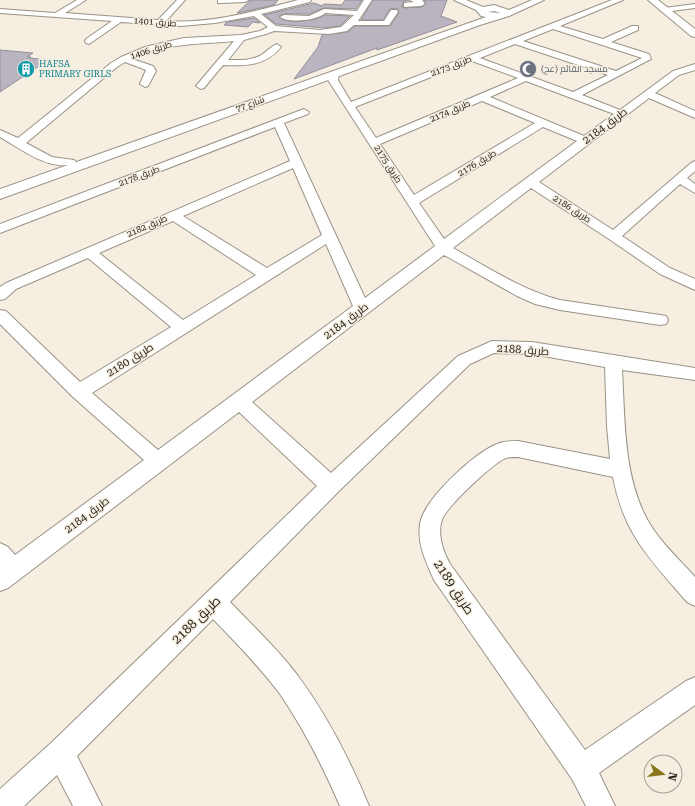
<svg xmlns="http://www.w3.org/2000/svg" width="695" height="806" font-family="'Roboto Serif',Cairo,serif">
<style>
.building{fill:#bab3c0;stroke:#948e9b}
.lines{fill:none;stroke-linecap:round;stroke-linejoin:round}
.minor-casing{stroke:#999386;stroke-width:2}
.tertiary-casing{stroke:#999386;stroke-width:2}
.minor{fill:#fff;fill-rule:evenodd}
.tertiary{fill:#fff;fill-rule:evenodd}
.labels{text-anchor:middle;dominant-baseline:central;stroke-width:3;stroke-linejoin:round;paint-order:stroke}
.far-street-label{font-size:9px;fill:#292621;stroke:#f6efe1}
.far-culture-label{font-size:9px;fill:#0d838f;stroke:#f6efe1;text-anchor:start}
.far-worship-label{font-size:9px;fill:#5b616d;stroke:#f6efe1;text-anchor:start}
.street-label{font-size:11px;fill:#292621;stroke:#f6efe1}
.near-street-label{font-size:13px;fill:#292621;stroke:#f6efe1}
</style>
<rect width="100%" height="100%" fill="#f6efe1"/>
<path class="building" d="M251,0h27l-4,5 -37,8z
M345,0h17l-6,9 -32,-1 -15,6h-25l-5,2 5,4 12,2 20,-3 9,-4 25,1 -10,10 -15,2 -49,-4 -12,-9 50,-12 8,3 2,-2 18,1z
M373,0h35l-5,2 -1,5 2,1 18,-1 4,-3 -2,-4h23l-6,16 16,6 -80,28v-2l-83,31 24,-32 4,-12 25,-3 8,-6h35l9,-13 -2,-5 -7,1 -7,11h-22z
M254,18l6,5 -7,-1 -5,5 -24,-2 3,-3z
M0,50l33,3 -6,4h4l-2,1 19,2 -48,32z"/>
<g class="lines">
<defs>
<path id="minor" d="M77,0h9l-21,13 93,7 19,-20h8l-19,21c45,3 89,-10 132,-21h13l-1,2 -49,12 15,12 44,4 21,-3 13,-12 -29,-2c-8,8 -37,10 -45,4l4,-2 25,1 15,-7 33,2 7,-11h8l-14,21h26l7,-11h6l1,2 -9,13h-35l-7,6 -18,3 -55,-3 -8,3 -22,6 -16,20c13,0 24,1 35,-6 5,-4 9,-8 14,-10l4,3c-15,19 -36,19 -58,18l-19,23 -3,1 -5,-3 38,-45c-38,4 -65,1 -102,18l21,7 3,5 -8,15 -3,1 -5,-3 6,-14 -21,-8 -8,5 -91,76 26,14 22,3 2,2 -2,2c-26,7 -53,-15 -74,-27v-7l18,8 93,-75 10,-6 24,-10 21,-5 18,-4 57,-3 19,-4 8,-4 -14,-11 -39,7 -34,3 -60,-4 -32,22 -3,-1 -1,-2 1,-2 26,-18 -112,-8v-4l55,4z
M218,0h31l-4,2 -24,1h-3z
M409,0h13l3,4 -4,2 -17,1v-4l10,-1z
M612,0h11l-63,26 43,13 29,-13h6v4l-27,12 38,12 2,5 -69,36 38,15 53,-39 22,-7v6l-16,5 -24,18 40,18v7l-46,-20 -110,84 74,48 78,-67 4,-2v10l-8,7 8,6v9l-15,-9 -58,52 48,32 25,11v11l-35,-16 -51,-35 -78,-51 -78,60c34,19 69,42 107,52l100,15 6,1 2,4 -2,4 -6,1 -100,-15 -25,-6 -18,-8 -73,-41 -192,147 79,71 127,-117 34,-15 40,1 163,26v12l-73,-10c3,49 1,106 26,151 12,21 31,38 47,56v29l-8,-4c-37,-43 -63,-67 -74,-125l-95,-20c-4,0 -9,0 -12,1 -12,4 -61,50 -64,62 -5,14 1,31 8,44l135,186 101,-69 9,-4v28l-96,68 16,33h-29l-14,-27 -138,-199c-8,-18 -17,-36 -14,-56 3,-24 54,-71 77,-80 7,-3 14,-3 21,-3l92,18 -3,-33 -2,-59 -73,-13 -38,-1 -24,11 -132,128 -108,110c23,24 48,47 68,74 29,39 52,84 71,130h-29c-17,-39 -36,-77 -60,-112 -20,-27 -44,-51 -67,-75l-136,137 25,50h-29l-16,-31 -33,31h-24v-17l51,-46 266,-257 -78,-74 -231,176 -8,3v-48l8,4 7,8 129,-95 -71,-63 -73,-73v-14l6,1 74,71 91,-55 -83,-69 -72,31 -11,10 -5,1v-13l6,-4 284,-122 -15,-34 -275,106v-9l304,-115 5,3 -1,2 -24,9 81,175 70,-52 -107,-166 3,-8h6l2,2 -1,6 13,22zM553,29l89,29 -26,13 -93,-30zM515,44l93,31 -35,17 -93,-34zM472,61l46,17 -142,60 -21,-31zM526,81l88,33 -30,22 -94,-39zM482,101l53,22 -121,72 -34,-51zM543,127l34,14 -133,98 -25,-36zM293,168l29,67 -55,33 -84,-52zM173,221l83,54 -73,45 -84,-67zM326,244l27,62 -195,144 -66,-57z
M695,4v4l-31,4 -4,-2 4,-2z"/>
<path id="tertiary" d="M454,0h12l17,7 11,-2 15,5 23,-10h12l-35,16 -29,9 -480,174v-10l486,-172 -5,-1 -5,-6zM494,11l7,2 -13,-1z
M648,0h10l37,29v8l-4,-1z"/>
</defs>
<use href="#minor" class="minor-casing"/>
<use href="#tertiary" class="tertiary-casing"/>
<use href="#minor" class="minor"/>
<use href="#tertiary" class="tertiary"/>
</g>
<defs>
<symbol id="building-disc" viewBox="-11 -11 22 22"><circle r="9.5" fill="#0f9aa8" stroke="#f6efe1"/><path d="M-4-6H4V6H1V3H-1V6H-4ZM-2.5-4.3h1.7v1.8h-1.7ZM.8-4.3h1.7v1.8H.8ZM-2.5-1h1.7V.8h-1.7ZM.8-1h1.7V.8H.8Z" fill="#fff"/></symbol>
<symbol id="mosque-disc" viewBox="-11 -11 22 22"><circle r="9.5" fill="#6b7280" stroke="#f6efe1"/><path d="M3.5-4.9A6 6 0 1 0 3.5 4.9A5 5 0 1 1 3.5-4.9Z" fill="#fff"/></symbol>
</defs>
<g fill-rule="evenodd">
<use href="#building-disc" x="16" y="59" width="20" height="20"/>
<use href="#mosque-disc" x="518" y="59" width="20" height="20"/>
</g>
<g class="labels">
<g class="far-street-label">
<text transform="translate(155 22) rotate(4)">طريق 1401</text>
<text transform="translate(151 50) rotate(-17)">طريق 1406</text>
<text transform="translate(451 66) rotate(-21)">طريق 2173</text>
<text transform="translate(250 104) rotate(-20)">شارع 77</text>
<text transform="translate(450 111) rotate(-23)">طريق 2174</text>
<text transform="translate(477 163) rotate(-31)">طريق 2176</text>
<text transform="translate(388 164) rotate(57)">طريق 2175</text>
<text transform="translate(139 176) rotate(-21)">طريق 2178</text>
<text transform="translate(572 209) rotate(33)">طريق 2186</text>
<text transform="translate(147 226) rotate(-23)">طريق 2182</text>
</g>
<g class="far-culture-label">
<text x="39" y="64">HAFSA<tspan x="39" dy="10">PRIMARY GIRLS</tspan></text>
</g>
<g class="far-worship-label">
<text x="541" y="69">مسجد القائم (عج)</text>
</g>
<g class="street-label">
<text transform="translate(605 126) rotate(-37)">طريق 2184</text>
<text transform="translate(346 321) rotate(-37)">طريق 2184</text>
<text transform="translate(523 350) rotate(4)">طريق 2188</text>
<text transform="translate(130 360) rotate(-32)">طريق 2180</text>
<text transform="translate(87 515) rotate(-37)">طريق 2184</text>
</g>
<g class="near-street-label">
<text transform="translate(454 587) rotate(57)">طريق 2189</text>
<text transform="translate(196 620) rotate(-44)">طريق 2188</text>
</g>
</g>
<g transform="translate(663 774) rotate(105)"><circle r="19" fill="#f6efe1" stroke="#a49f94"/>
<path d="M0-3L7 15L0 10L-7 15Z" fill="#8c761a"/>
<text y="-6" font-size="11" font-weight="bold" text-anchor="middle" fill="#292621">N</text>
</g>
</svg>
